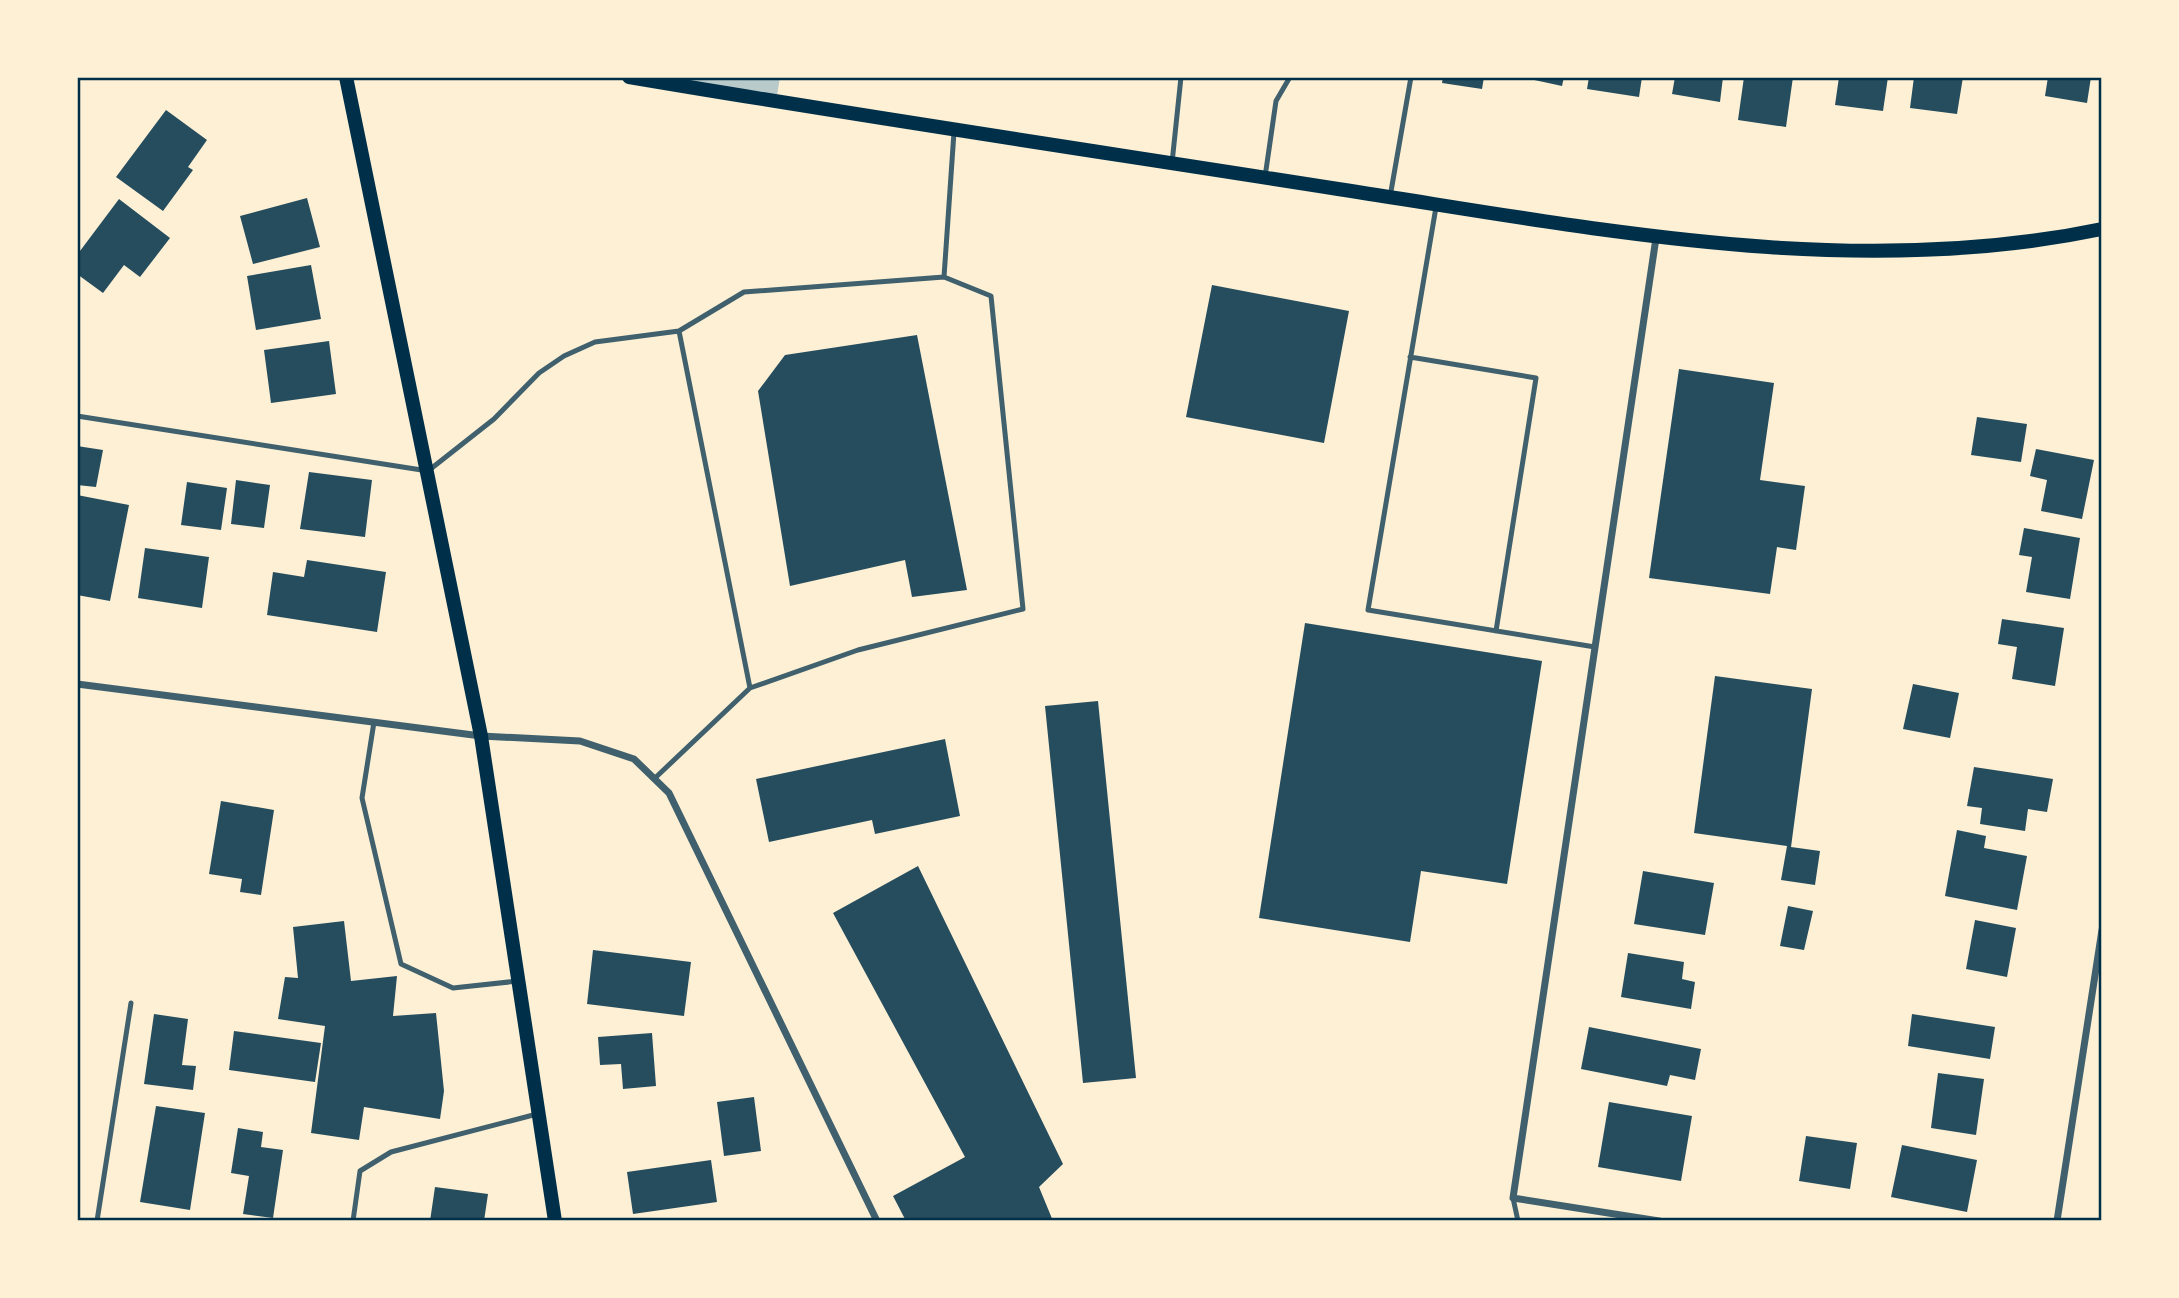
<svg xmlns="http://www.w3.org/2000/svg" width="2179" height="1298" font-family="'Public Sans',sans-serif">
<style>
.green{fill:#b9caca}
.building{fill:#264d5e}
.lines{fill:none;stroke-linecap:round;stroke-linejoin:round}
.service{stroke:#3f606c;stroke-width:5}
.minor{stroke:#3f606c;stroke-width:7}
.secondary{stroke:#003049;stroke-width:14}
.neatline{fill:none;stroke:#003049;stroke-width:2.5}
</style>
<rect width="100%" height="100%" fill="#fdf0d5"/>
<path class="green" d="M629,77h151l-4,25z"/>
<path class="building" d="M1443,77h41l-2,12 -40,-6z
M1521,77h43l-2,9z
M1589,77h53l-3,20 -52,-8z
M1675,77h48l-3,25 -48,-8z
M1744,77h49l-7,50 -48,-7z
M1839,77h49l-5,34 -48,-6z
M1914,77h49l-6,37 -47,-6z
M2048,77h43l-4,26 -42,-7z
M166,110l41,30 -19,27 5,3 -30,41 -47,-34z
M307,198l13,49 -67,17 -13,-48z
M119,199l51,39 -30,39 -16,-12 -21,28 -26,-19v-19z
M311,265l10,54 -65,11 -9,-54z
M1212,285l137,26 -25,132 -138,-26z
M917,335l50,255 -55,7 -7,-37 -115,26 -32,-195 27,-36z
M329,341l7,53 -65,9 -7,-53z
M1679,369l95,14 -14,97 45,6 -9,64 -19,-3 -7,47 -121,-16z
M1977,417l50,7 -6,38 -50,-7z
M77,446l26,4 -7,37 -19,-2z
M2036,449l58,11 -12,59 -41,-8 6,-31 -17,-4z
M309,472l63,8 -7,57 -65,-8z
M236,480l34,5 -6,43 -33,-4z
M187,482l40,6 -6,42 -40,-5z
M77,495l52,10 -19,96 -33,-6z
M2024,528l56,10 -10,61 -44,-7 6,-35 -13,-2z
M145,548l64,9 -7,51 -64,-10z
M307,560l79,12 -9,60 -110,-17 6,-43 31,5z
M2002,619l62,9 -9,58 -43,-7 5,-32 -19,-3z
M1305,623l237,38 -35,223 -86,-13 -11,71 -151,-24z
M1715,676l97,13 -21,158 29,4 -5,34 -34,-5 6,-34 -93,-13z
M1913,684l46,9 -9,45 -47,-9z
M1098,701l38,377 -53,5 -38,-377z
M945,739l15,77 -85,18 -3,-14 -103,22 -13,-63z
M1974,767l79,12 -6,33 -19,-3 -3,22 -45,-7 2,-16 -15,-2z
M221,801l53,9 -13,85 -21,-3 2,-13 -33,-5z
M1957,830l29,6 -2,12 43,8 -10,54 -72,-14z
M918,866l145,298 -24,23 14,34h-147l-13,-25 72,-39 -132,-244z
M1643,871l71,12 -9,52 -71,-11z
M1788,906l25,5 -9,39 -24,-4z
M1975,920l41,8 -9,49 -41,-8z
M344,921l7,60 46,-5 -4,40 43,-3 8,78 -4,28 -76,-12 -5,33 -48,-7 14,-107 -47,-7 7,-42 13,1 -5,-51z
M593,950l98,12 -7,54 -97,-12z
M1628,953l56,9 -2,17 13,3 -4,27 -70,-12z
M154,1014l34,5 -6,46 14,1 -3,24 -49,-6z
M1912,1014l83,13 -5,32 -82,-13z
M1589,1027l112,22 -6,31 -25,-5 -3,11 -86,-17z
M234,1031l87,12 -6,39 -86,-12z
M652,1033l4,53 -33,3 -2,-25 -21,1 -2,-28z
M1938,1073l46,6 -8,56 -45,-7z
M754,1097l7,54 -37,5 -7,-54z
M1609,1102l83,14 -11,65 -83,-14z
M156,1106l49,7 -15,97 -50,-8z
M238,1128l25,4 -2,15 22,3 -10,68 -30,-4 6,-38 -18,-3z
M1806,1136l51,7 -7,46 -51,-8z
M1902,1145l75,15 -10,52 -76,-15z
M711,1160l6,42 -84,12 -6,-42z
M435,1187l53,7 -4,27h-54z"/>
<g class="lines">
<path class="service" d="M1172,163l9,-86
M1265,177l11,-76 14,-24
M1390,197l21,-120
M1436,207l-68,403 227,37
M679,331l71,357
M1410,357l126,21 -40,253
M77,416l351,55 66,-52 45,-46 25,-17 31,-14 84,-11 65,-39 200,-15
M374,722l-12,76 39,166 52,24 65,-7
M654,779l96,-91 108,-38 165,-41 -32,-313 -47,-19 10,-145
M1513,1198l5,23
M97,1221l34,-218
M353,1221l7,-50 31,-19 146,-38"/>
<path class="minor" d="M1656,238l-143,960 146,23
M77,684l404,52 99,5 54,18 35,34 208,428
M2057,1221l45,-291"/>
<path class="secondary" d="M346,77l135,659 74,485
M629,77c236,40 473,75 709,112 251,38 511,93 764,40"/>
</g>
<rect width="2179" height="1298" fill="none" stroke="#fdf0d5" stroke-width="158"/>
<rect x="79" y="79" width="2021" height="1140" class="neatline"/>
</svg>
